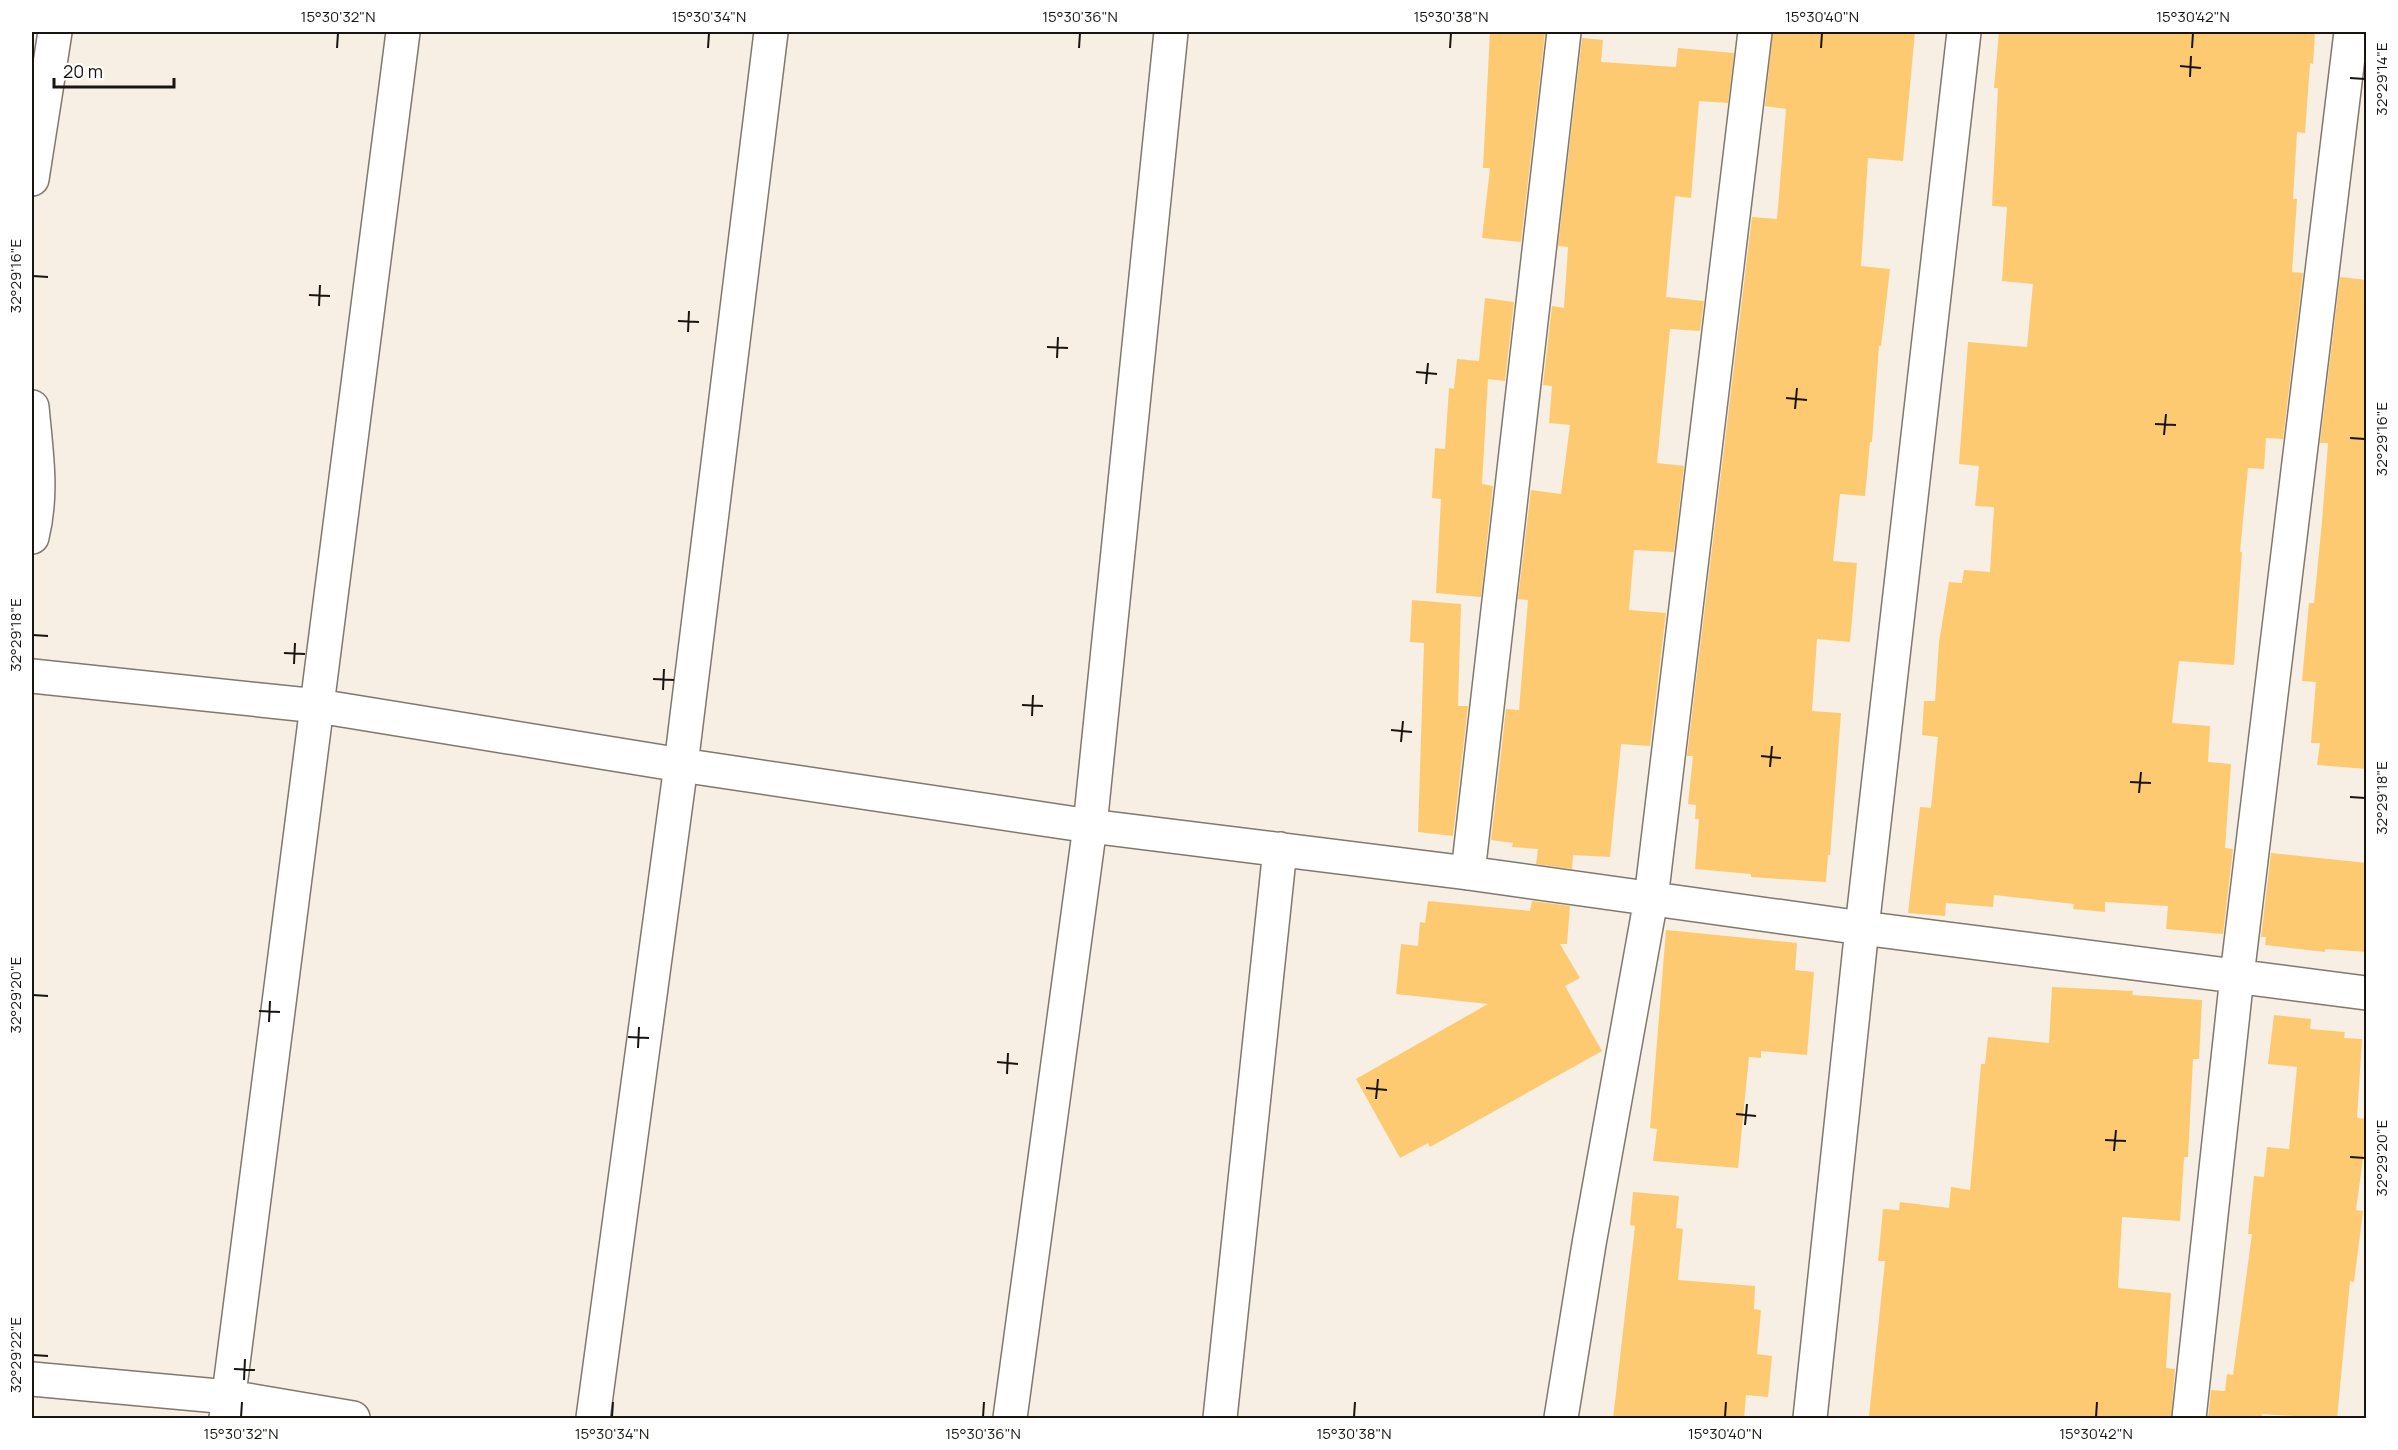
<svg xmlns="http://www.w3.org/2000/svg" width="2398" height="1450" font-family="Manrope,sans-serif">
<style>
.building{fill:#fdca71}
.lines{fill:none;stroke-linecap:round;stroke-linejoin:round}
.minor-casing{stroke:#7f786d;stroke-width:36}
.minor{stroke:#fff;stroke-width:33}
.ticks{fill:none;stroke:#181511;stroke-width:2}
.neatline{fill:none;stroke:#181511;stroke-width:2}
.ticks-label{font-size:15px;text-anchor:middle;fill:#181511}
</style>
<rect width="100%" height="100%" fill="#f7efe3"/>
<path class="building" d="M1490,32h53l2,2 -24,208 -39,-4 8,-70h-7z
M1773,32h142l-12,129 -35,-3 -7,108 29,3 -9,77h-2l-7,96h-2l-5,54 -25,-2 -7,67 24,2 -7,79 -33,-3 -5,72 29,2 -11,142h-2l-2,27 -75,-5v-3l-56,-5 4,-50h-4l1,-14 -8,-1 5,-48h-6l65,-539 25,2 9,-110 -21,-3z
M1999,32h316l-2,32 -3,-1 -5,70 -8,-1 -4,67h4l-5,73 11,1 -20,166 -17,-1 -2,31 -16,-1 -8,84h2l-8,113 -55,-4 -7,62 38,3 -2,36 23,2 -6,84 8,1 -10,85 -57,-5 2,-23 -63,-4v10l-32,-3 1,-5 -80,-9 -1,12 -47,-4 -1,13 -37,-3 12,-106 11,1 7,-71 -16,-2 2,-34h11l4,-59 10,-60 13,1 2,-13 26,2 4,-65 -19,-1 4,-40 -20,-2 9,-122 59,5 6,-63 -31,-3 5,-74 -15,-1 6,-118h-4z
M1582,38l21,2 -2,22 75,5 2,-19 56,5 -6,50 -29,-2 -8,97 -16,-2 -9,101 38,4 -4,30 -30,-2 -13,134 27,3 -10,86 -40,-2 -5,60 37,3 -16,133 -29,-2 -11,113 -37,-2 -1,14 -36,-5 2,-15 -26,-2 1,-4 -22,-3 15,-131 13,1 9,-110 -10,-1 13,-109 30,4 9,-69 -21,-2 3,-37 -9,-1 9,-79 12,2 4,-61 -10,-1z
M2340,277l27,3v489l-50,-4 3,-22h-9l5,-61 -14,-1 7,-78h5l8,-81 6,-79h-8z
M1485,298l29,4 -9,79 -17,-2 -6,105 11,2 -12,111 -45,-4 5,-94 -9,-1 3,-50 10,1 4,-61 5,1 3,-30 22,2z
M1412,600l49,4 -3,102h10l-15,130 -35,-4 6,-189 -14,-1z
M2271,853l96,10v89l-42,-3v3l-60,-7 1,-8h-5z
M1428,901l102,10 2,-10 38,5 -3,38h-7l20,34 -15,8 37,65 -172,96 -2,-4 -28,15 -44,-79 132,-75 -92,-10 5,-50 17,2 2,-24 5,1z
M1666,930l131,13 -2,27 19,2 -7,83 -46,-4v7l-12,-1 -11,111 -85,-7 4,-32 -7,-1z
M2052,987l81,4 -1,4 70,5 -3,59h-6l-5,98h-4l-4,64 -58,-4 -4,71 53,5 -5,75 9,1 -4,50h-268l-34,-3 16,-155h-7l5,-52 16,1 1,-8 49,6 2,-21 19,3 11,-126h4l3,-27 61,6z
M2274,1015l37,4 -1,10 35,3 -1,6 18,1 -5,79 10,1v10l-11,81 7,1 -9,71 -4,-1 -13,138 -75,-5v5h-54l3,-29 14,1 2,-17 6,1 19,-141h-4l6,-58 10,1 3,-30 22,2 8,-82 -29,-3z
M1633,1192l46,4 -3,32 7,1 -5,51 77,6 -1,23 7,1 -4,44 15,2 -4,41 -22,-2 -2,24h-131l22,-193 -5,-1z"/>
<g class="lines">
<defs>
<path id="minor" d="M32,179l23,-147
M32,407c4,45 11,85 0,130
M32,676l286,30 363,59 409,61 378,47 394,55 504,65
M1468,873l96,-841
M32,1379l197,18 124,21
M226,1418l177,-1386
M593,1418l88,-653 90,-733
M1010,1418l80,-592 81,-794
M1220,1418l60,-569
M1561,1418l28,-174 62,-345 104,-867
M1810,1418l52,-490 102,-896
M2189,1418l48,-442 114,-944"/>
</defs>
<use href="#minor" class="minor-casing"/>
<use href="#minor" class="minor"/>
</g>
<path class="ticks" d="M337,48l1,-15M708,48l1,-15M1079,48l1,-15M1450,48l1,-15M1821,48l1,-15M2192,48l1,-15M2180,66l21,2M2190,77l1,-21M2350,78l15,1M33,276l15,1M309,295l21,1M319,306l1,-21M678,321l21,1M688,332l1,-21M1047,347l21,1M1057,358l1,-21M1416,372l21,2M1426,384l2,-21M1786,398l21,2M1795,409l2,-21M2155,424l21,1M2164,435l2,-21M2350,438l15,1M33,635l15,1M284,653l21,1M294,664l1,-21M653,679l21,1M663,690l1,-21M1022,705l21,1M1032,716l1,-21M1391,730l21,2M1401,742l2,-21M1761,756l20,2M1770,767l2,-21M2130,782l21,1M2139,793l2,-21M2350,797l15,1M33,995l15,1M259,1011l21,1M269,1022l1,-21M628,1037l21,1M638,1048l1,-21M997,1062l21,2M1007,1074l1,-21M1366,1088l21,2M1376,1099l2,-20M1736,1114l20,2M1745,1125l2,-21M2105,1140l21,1M2114,1151l2,-21M2350,1157l15,1M33,1355l15,1M234,1369l21,1M244,1380l1,-21M241,1417l1,-15M612,1417l1,-15M983,1417l1,-15M1354,1417l1,-15M1725,1417l1,-15M2096,1417l1,-15"/>
<rect width="2398" height="1450" fill="none" stroke="#ffffff" stroke-width="66"/>
<path d="M54 78v9h120v-9" fill="none" stroke="#181511" stroke-width="3"/>
<text x="63" y="78" font-size="18" fill="#181511" stroke="#ffffff" stroke-width="4.5" paint-order="stroke">20 m</text>
<rect x="33" y="33" width="2332" height="1384" class="neatline"/>
<g class="ticks-label">
<text x="338" y="22">15°30'32"N</text>
<text x="709" y="22">15°30'34"N</text>
<text x="1080" y="22">15°30'36"N</text>
<text x="1451" y="22">15°30'38"N</text>
<text x="1822" y="22">15°30'40"N</text>
<text x="2193" y="22">15°30'42"N</text>
<text transform="translate(2382 79) rotate(-90)" y="5">32°29'14"E</text>
<text transform="translate(16 276) rotate(-90)" y="5">32°29'16"E</text>
<text transform="translate(2382 439) rotate(-90)" y="5">32°29'16"E</text>
<text transform="translate(16 635) rotate(-90)" y="5">32°29'18"E</text>
<text transform="translate(2382 798) rotate(-90)" y="5">32°29'18"E</text>
<text transform="translate(16 995) rotate(-90)" y="5">32°29'20"E</text>
<text transform="translate(2382 1158) rotate(-90)" y="5">32°29'20"E</text>
<text transform="translate(16 1355) rotate(-90)" y="5">32°29'22"E</text>
<text x="241" y="1439">15°30'32"N</text>
<text x="612" y="1439">15°30'34"N</text>
<text x="983" y="1439">15°30'36"N</text>
<text x="1354" y="1439">15°30'38"N</text>
<text x="1725" y="1439">15°30'40"N</text>
<text x="2096" y="1439">15°30'42"N</text>
</g>
</svg>
